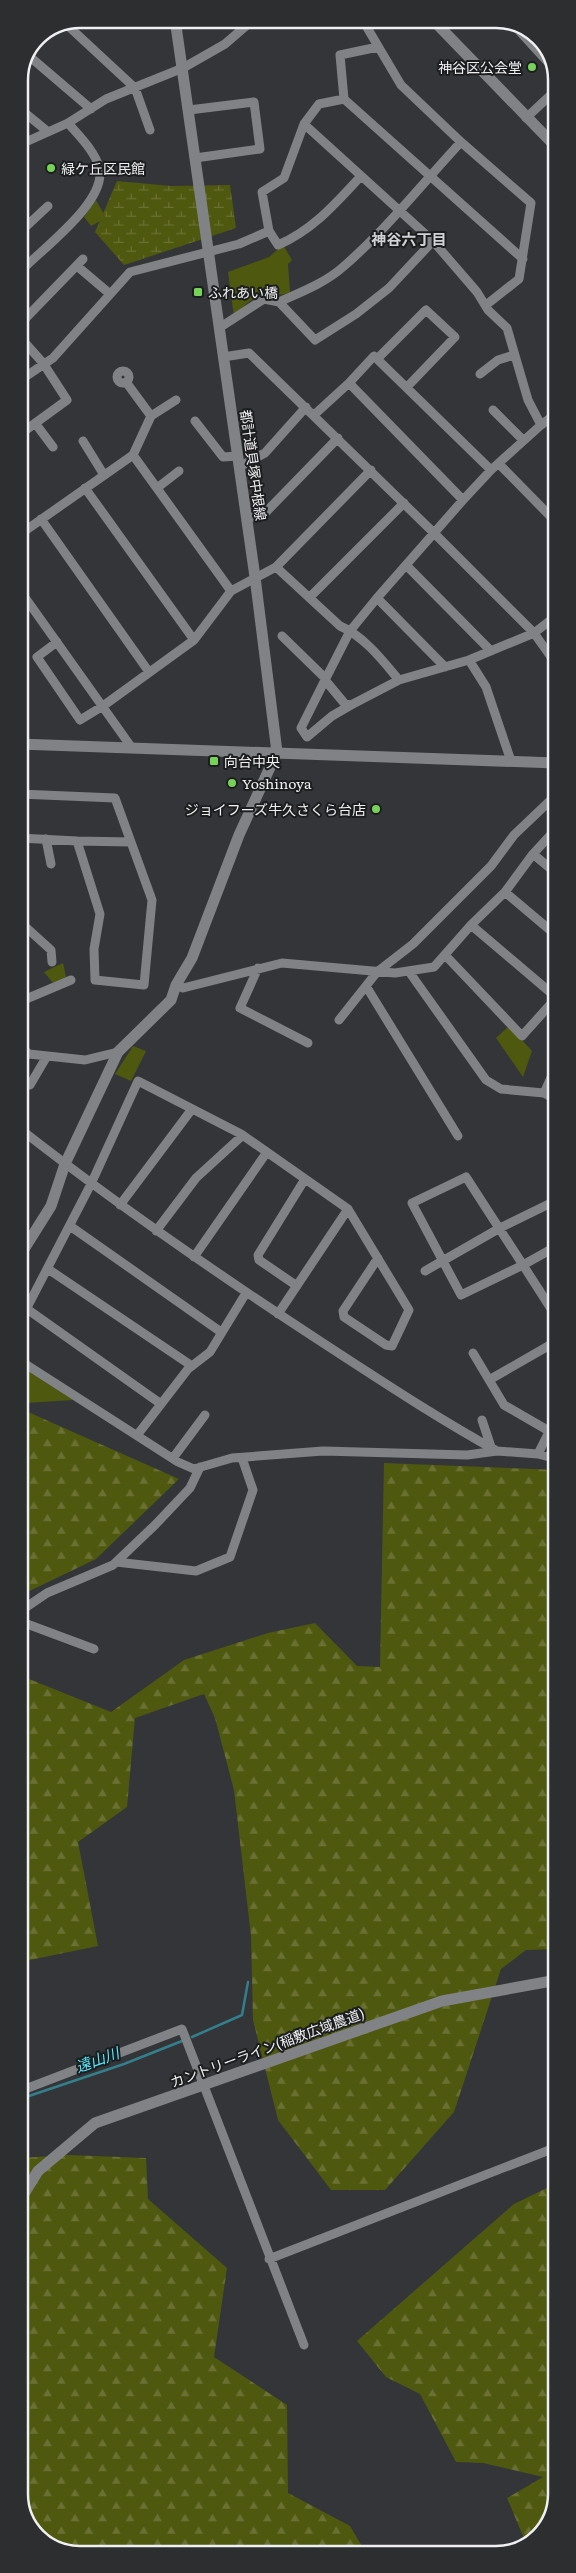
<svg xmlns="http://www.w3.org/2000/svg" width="576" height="2573" font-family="Literata,'Noto Sans JP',serif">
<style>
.forest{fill:url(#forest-firs)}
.wetland{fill:url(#wetland-marsh)}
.park{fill:#4f580f}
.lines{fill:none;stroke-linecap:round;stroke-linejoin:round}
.stream{stroke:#337f8b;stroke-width:2.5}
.minor{stroke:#818285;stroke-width:9}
.tertiary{stroke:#818285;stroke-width:11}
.poi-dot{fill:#77d259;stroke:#1c1d1e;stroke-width:2}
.labels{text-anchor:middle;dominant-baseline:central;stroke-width:4;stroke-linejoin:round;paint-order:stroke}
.poi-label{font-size:14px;fill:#f0f0f2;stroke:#1c1d1e;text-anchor:start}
.street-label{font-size:14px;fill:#f0f0f2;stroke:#1c1d1e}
.neighbourhood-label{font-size:15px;font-weight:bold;fill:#d1d2d6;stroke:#1c1d1e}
.water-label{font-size:15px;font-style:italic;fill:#57e8ff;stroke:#1c1d1e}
.rim{fill:none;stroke:#f0f0f2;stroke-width:2.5}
</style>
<defs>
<pattern id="forest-firs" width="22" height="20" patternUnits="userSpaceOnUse" patternTransform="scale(1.25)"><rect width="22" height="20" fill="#4f580f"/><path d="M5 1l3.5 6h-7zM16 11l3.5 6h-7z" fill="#697032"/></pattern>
<pattern id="wetland-marsh" width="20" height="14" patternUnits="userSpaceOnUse" patternTransform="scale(1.25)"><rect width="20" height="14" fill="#4f580f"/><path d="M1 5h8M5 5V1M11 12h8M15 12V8" fill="none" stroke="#697032"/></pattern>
</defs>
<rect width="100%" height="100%" fill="#343538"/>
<path class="forest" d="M19,1408l160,71 -83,80 -77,37z
M384,1463l173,7v479l-31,1 -25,19 -47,143 -69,78h-54l-53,-70 -25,-100 -2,-84 -17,-146 -19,-72 -11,-24 -69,24 -8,89 -49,35 20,104 -78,16 -1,-287 92,37 73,-52 84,-27 47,-10 42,43 23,1z
M68,2155l78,3 2,41 79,69 -13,89 73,48 1,88 62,33 16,27 -294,1 -35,-17 -17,-32v-347z
M557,2183v311l-15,39 -16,10 -19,-45 36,-21 -60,-14 -27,-1 -36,-68 -34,-17 -29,-36 157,-137z"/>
<path class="wetland" d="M117,181l54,5 59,-1 6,43 -112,37 -29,-33z"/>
<path class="park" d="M96,200l10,18 -15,8 -7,-9z
M283,245l9,15 -4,4 2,28c-9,5 -14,1 -23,2 -14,1 -25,14 -33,23l-6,-45 41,-15z
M63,963l3,14 -13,6 -9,-11z
M509,1026l23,25 -9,26 -27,-39z
M133,1046l13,5 -15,30 -16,-7z
M19,1365l54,35 -48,3 -6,-4z"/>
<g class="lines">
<path class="stream" d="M192,2037l50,-22 6,-33
M20,2099l104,-35 58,-23"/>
<path class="minor" d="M362,19l39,66 60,57 70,61 -12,76 -33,26
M512,23l44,48
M66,24l69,64 15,42
M29,56l62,53
M344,99l179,160
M19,108l28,23
M189,110l65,-8 6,47 -65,9
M526,118l30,-28
M304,124l129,117 44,51 11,18 19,18 21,72 13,25 -50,45 -28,30 -86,98 -27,33 -25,49 20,24 6,1 48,-25 70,-20 65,-27 22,-17
M19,145l49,-22 38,-24 77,-31 42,-24 29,-25
M361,176c-25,27 -48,54 -83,69l-9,-14 -7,-39 22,-14 20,-54 15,-20 25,-5 -4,-44 38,-8
M19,213l10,11
M19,233l29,-27
M77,266l33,28
M19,273c21,-23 90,-72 80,-106 -5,-17 -20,-31 -31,-44
M279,302c22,-10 46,-19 64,-35 43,-37 79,-83 118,-125
M19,325l64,-66
M219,328l45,-29 15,3 36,38 41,-26 33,-26 44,-47
M19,336l24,27 24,37 -48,35
M223,357l26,-4 185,180 100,100 22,31
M377,359l49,-49 29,27 -48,50
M117 377a6 6 0 1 1 12 0a6 6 0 1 1-12 0Z
M480,374l18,-14 16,-5
M19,381l34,-23 77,-86 109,-28 30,-13
M349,383l114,117
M493,410l30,30
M314,415l35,-32 25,-27 117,114
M151,416l25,-16
M195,421l28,36 14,-1
M35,423l18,24
M541,425l15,-11
M83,441l21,34
M133,455l98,136
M499,464l57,58
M239,467l26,-14 41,-46
M85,488l109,152
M157,488l22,-17
M41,519l108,153
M247,519l19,-7 72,-74
M19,535l114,-80 18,-39 -25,-34
M406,565l85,86
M276,567l64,59c24,10 43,35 59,54
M19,589l113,159
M310,597l94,-94
M377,598l68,69
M282,636l42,41
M57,642l-20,15 43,63 23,-14 91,-66 37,-49 45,-24 95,-97
M469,660l17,27 25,74
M325,680l-24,48 6,9 25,-21 19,-11
M19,691h1
M19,794l96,4 37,102 -8,85 -49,-5 -1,-31 6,-35 -23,-73 -58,-3
M46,839l5,25
M77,841l54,1
M533,854l24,20
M505,892l52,44
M19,921l32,29 1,12
M471,925l86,73
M446,956l76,80 35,-39
M258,968l-18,40 68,35
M410,973l76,107 15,9 43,4 13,7
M176,985l7,3 99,-25 113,10 39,-6 37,-42 34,-33 28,-38 23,-25
M366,986l92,150
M19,1002l52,-22
M339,1020l38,-48 36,-28 78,-78 23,-31 42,-40
M19,1045l10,9 56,6 33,-8
M19,1059l10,-5
M30,1085l17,-29
M544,1093l10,-22 3,2
M19,1128c98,77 200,147 304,215 57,37 114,75 174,108
M466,1177l57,88 -62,30 -49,-92z
M120,1205l72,-96
M70,1226l151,106
M156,1231l40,-53 47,-43
M557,1246l-34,19 34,53
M194,1257l73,-105
M48,1269l144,97
M425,1271l75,-43 51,-25 6,11
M297,1286l-38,-26 -1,-5 47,-76
M27,1309l134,95
M278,1314l70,-105
M19,1323l72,-139 47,-103 103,53 107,75 61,101 -17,36 -6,-1 -42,-28 -1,-6 35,-53
M473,1353l31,52 45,26
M19,1360l159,102 16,7 38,-11 91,-7 144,4 30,-4 41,3 19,5
M489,1380l68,-39
M482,1420l9,27
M138,1434l50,-65 22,-17 36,-59
M538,1454l19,-38
M173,1458l32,-43
M116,1562l80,9 34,-14 23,-67 -11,-32
M19,1612l28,-19 66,-28 42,-40 35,-37 10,-21
M19,1621l75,28
M20,2091l162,-62 122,316
M269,2259l288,-112"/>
<path class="tertiary" d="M175,19l80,558 22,175
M432,19l124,128
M19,744l537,19
M19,1257l32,-51 14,-42 53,-112 53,-52 5,-15 16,-27 47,-123 38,-83
M20,2200l18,-29 57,-48 347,-122 115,-21"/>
</g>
<g class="poi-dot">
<circle cx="532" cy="67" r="5"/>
<circle cx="51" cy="168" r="5"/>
<rect x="193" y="287" width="10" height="10" rx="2.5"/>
<rect x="209" y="756" width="10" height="10" rx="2.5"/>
<circle cx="232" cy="783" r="5"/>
<circle cx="376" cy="809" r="5"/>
</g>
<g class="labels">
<g class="poi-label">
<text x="522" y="67" text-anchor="end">神谷区公会堂</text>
<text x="61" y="168">緑ケ丘区民館</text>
<text x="208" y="292">ふれあい橋</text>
<text x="224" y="761">向台中央</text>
<text x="242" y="783">Yoshinoya</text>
<text x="366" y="809" text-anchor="end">ジョイフーズ牛久さくら台店</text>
</g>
<g class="street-label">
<text transform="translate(254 465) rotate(82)">都計道貝塚中根線</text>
<text transform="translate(267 2047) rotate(-20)">カントリーライン(稲敷広域農道)</text>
</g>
<g class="neighbourhood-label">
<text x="409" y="238">神谷六丁目</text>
</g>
<g class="water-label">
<text transform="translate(97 2059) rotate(-20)">遠山川</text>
</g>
</g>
<path d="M0 0H576V2573H0ZM80 28H496A52 52 0 0 1 548 80V2494A52 52 0 0 1 496 2546H80A52 52 0 0 1 28 2494V80A52 52 0 0 1 80 28Z" fill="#2d2e2f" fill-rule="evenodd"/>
<path class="rim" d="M80 28H496A52 52 0 0 1 548 80V2494A52 52 0 0 1 496 2546H80A52 52 0 0 1 28 2494V80A52 52 0 0 1 80 28Z"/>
</svg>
